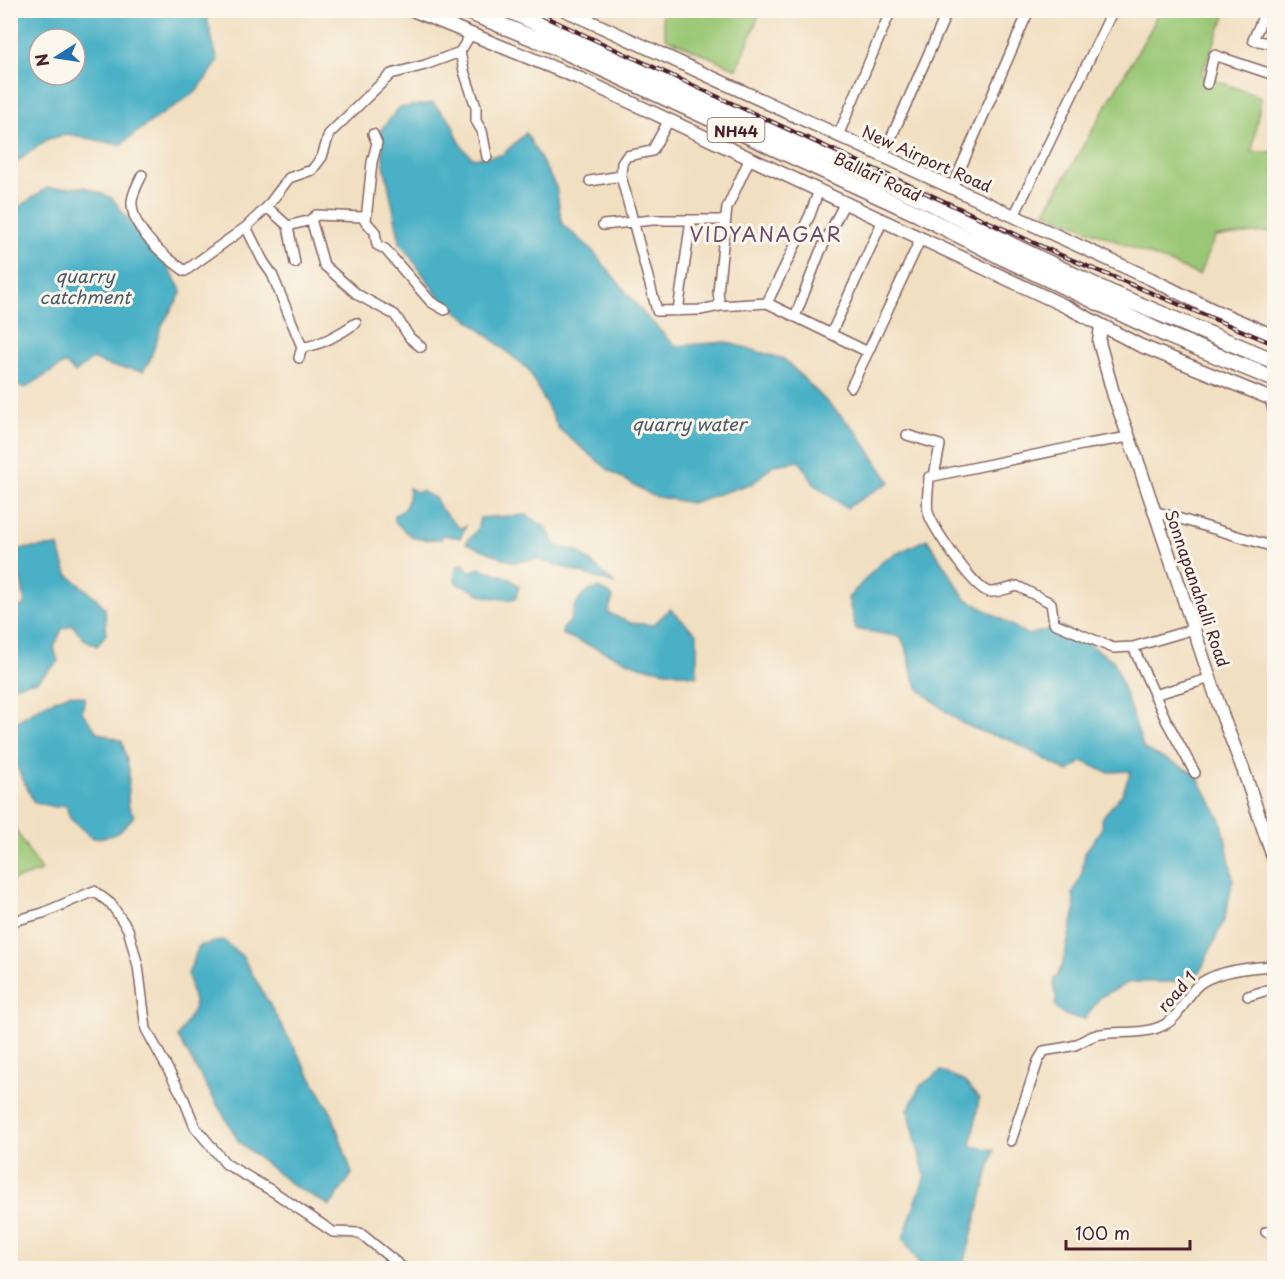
<svg xmlns="http://www.w3.org/2000/svg" width="1285" height="1279" font-family="'Playpen Sans',sans-serif">
<style>
.green{fill:#9ac775;stroke:#727350;stroke-width:1.5}
.water{fill:#48b0c6;stroke:#496878;stroke-width:1.5;fill-rule:evenodd}
.lines{fill:none;stroke-linecap:round;stroke-linejoin:round}
.minor-casing{stroke:#846260;stroke-width:12}
.tertiary-casing{stroke:#846260;stroke-width:15}
.trunk-casing{stroke:#846260;stroke-width:18}
.minor{stroke:#fff;stroke-width:9}
.tertiary{stroke:#fff;stroke-width:12}
.trunk{stroke:#fff;stroke-width:15}
.rail-casing{stroke:#4a1f2b;stroke-width:4.5}
.rail{stroke:#fbf7ec;stroke-width:2;stroke-dasharray:7;stroke-linecap:butt}
.labels{text-anchor:middle;dominant-baseline:central;stroke-width:6;stroke-linejoin:round;paint-order:stroke}
.shield{fill:#fbf7ec;stroke:#7f6065;stroke-width:1.5}
.shield-label{font-size:15px;font-weight:bold;fill:#4a1f2b}
.street-label{font-size:16px;fill:#4a1f2b;stroke:#fbf7ec}
.water-label{font-size:18px;font-style:italic;fill:#495969;stroke:#fbf7ec}
.quarter-label{font-size:20px;letter-spacing:1.5px;fill:#6f4a6a;stroke:#fbf7ec}
</style>
<rect width="100%" height="100%" fill="#fbf7ec"/>
<filter id="ink" filterUnits="userSpaceOnUse"><feTurbulence type="fractalNoise" baseFrequency=".0167" numOctaves="2"/><feDisplacementMap in="SourceGraphic" scale="12" xChannelSelector="R" yChannelSelector="G"/><feConvolveMatrix kernelMatrix="1 2 1 2 8 2 1 2 1" color-interpolation-filters="sRGB"/></filter>
<filter id="wash" filterUnits="userSpaceOnUse"><feTurbulence type="fractalNoise" baseFrequency=".008" numOctaves="4" result="noise"/><feDisplacementMap in="SourceGraphic" scale="24" xChannelSelector="R" yChannelSelector="G"/><feGaussianBlur stdDeviation="1.35" result="paint"/><feColorMatrix in="noise" values="0 0 0 0 0 0 0 0 0 0 0 0 0 0 0 0 0 1.4 0 .05"/><feComposite in="paint" operator="in"/></filter>
<g filter="url(#wash)">
<rect width="100%" height="100%" fill="#f1dfc1"/>
<path class="green" d="M661,11v-1l100,1 -24,58 -71,-31z
M1158,11h69l-26,64 60,22 -9,55h22v79l-59,6 -16,38 -154,-63 107,-185z
M10,821l31,50 -30,10h-1z"/>
<path class="water" d="M11,10l194,1 13,51 -22,30 -40,26 -36,27 -52,-11 -20,5 -37,27zM39,39h36v36h-36z
M433,103l18,19 11,25 11,11 29,-3 24,-22 30,54 6,37 29,25 53,65 31,32 50,-4 59,17 73,73 33,50 -44,26 -32,-24 -14,-23 -27,4 -20,18 -62,20 -38,-7 -43,-25 -51,-42 -31,-60 -59,-49 -28,-20 -41,-58 -16,-78 -4,-33 19,-23z
M85,187l27,11 25,33 28,30 17,31 -20,33 -13,37 -6,9 -33,-5 -18,-7 -17,14 -10,-10 -40,25 -12,-4 -3,-3v-166l3,-4 34,-23z
M409,488l8,4 5,-1 14,8 5,10 18,19 7,-2 -6,12 -17,-3 -2,4c-27,1 -28,2 -47,-19v-5c14,-4 14,-14 15,-27z
M527,515l19,13 10,18 22,5 37,33 -77,-25 -25,3 -47,-19 11,-13 3,-12z
M927,539l38,59 63,37 34,-9 52,35 30,88 51,24 27,49 11,57 -8,39 -25,54 -27,10h-43l-30,15 -15,22c-13,-2 -24,-2 -30,-15l2,-5 -3,-9v-12l3,-2 5,-10 13,-55 -2,-18 9,-20 3,-20 17,-25 -1,-9 21,-25 9,-23 -25,1 -24,-11 -14,11 -59,-33 -21,-5 -26,-11 -19,-14 -23,-19 -7,-13 -5,-23 -7,-17 -45,-8 -8,-31 35,-38z
M58,546l9,28 29,24 9,10 1,26 -9,12 -13,-7 -12,-14 -10,4 -8,18 4,15 -21,19 -24,5 -3,-2 1,-75 14,-4c-2,-15 -4,-33 -14,-44v-8l7,-4z
M463,564l7,8 9,-4 28,9 12,9 -3,12c-10,3 -23,0 -34,-3 -8,-3 -12,-9 -22,-9l-5,-5 1,-13 3,-3z
M597,588l12,5 4,4 -5,16 23,10 22,2 17,-16 27,25v42l-58,-10 -77,-32 1,-6 7,-6 4,-14 10,-15z
M70,694l15,3 -3,15 15,20 25,9 7,29 -1,35 6,11c-14,17 -19,22 -42,22l-22,-20 -4,-13 -11,2 -21,-5 -21,-43 1,-36 31,-19z
M223,940l19,16 90,158 20,60 -22,32 -38,-21 -53,-43 -61,-105 17,-30 -7,-33 11,-28z
M941,1071l24,11 14,17 -8,47 23,4 -31,118h-41l-19,-30 22,-62 -17,-66 12,-24z"/>
</g>
<g filter="url(#ink)">
<g class="lines">
<defs>
<path id="minor" d="M1266,10l-13,30 21,4
M460,52l4,19 12,36v14l6,10 5,26
M1207,84l7,-29 60,20
M669,120l-17,31 -25,5 -5,7 -1,13 36,135 43,-1 20,-4
M838,136l53,-126
M883,156l65,-146
M750,158l-23,50 -9,84 2,14 47,-3 101,49 53,-114
M142,175c-4,8 -9,17 -10,26 -2,28 32,55 53,70l61,-44 21,-20 22,-29 23,-8 10,-13 7,-23 62,-60 34,-9 35,-13 9,-15
M590,181l31,-5
M952,188l77,-178
M267,207l21,19 23,-6 5,-5 46,2 13,15 2,13 8,4 46,53 14,8
M1014,216l99,-206
M311,219l13,46 34,30 37,20 15,23 11,9
M366,220l6,-58 5,-19 -4,-9
M603,225l50,-5h38
M288,226l7,37
M246,227l17,34 9,13 30,73 -3,11
M767,303l43,-88 9,-25
M678,311l13,-91h34
M795,317l25,-65 25,-50
M831,334l52,-114
M302,347c16,0 41,-15 54,-24
M851,387l17,-35
M1270,398l4,16
M907,435l33,10 -6,31
M1129,437l-47,8 -153,32c0,11 -4,28 0,38 6,15 45,74 60,77 8,1 20,-4 28,-6l34,17 3,20 59,25 20,-1
M1154,511l120,36
M1194,629l-61,18 33,73 29,53
M1154,695l57,-17
M10,922l33,-9 51,-22 17,13 17,25 10,37 8,63 37,68 12,30 31,37 48,28 59,40 27,1 43,35
M1248,996l26,-8
M1011,1141l27,-80 6,-10c10,-2 21,-3 31,-6 9,-4 16,-10 26,-11 20,-3 44,1 63,-9 15,-7 21,-26 32,-38 16,-16 57,-20 78,-21
M1266,1232l8,1"/>
<path id="tertiary" d="M412,10l169,69 486,228 72,38 135,55
M565,10l449,206 137,63 62,31 61,26
M1101,326l-2,16 15,54 26,72 84,252 19,49 31,91"/>
<path id="trunk" d="M464,10l89,36 365,168 86,44 165,78 105,43
M508,10l425,194 78,41 100,48 163,68"/>
</defs>
<use href="#minor" class="minor-casing"/>
<use href="#tertiary" class="tertiary-casing"/>
<use href="#trunk" class="trunk-casing"/>
<use href="#minor" class="minor"/>
<use href="#tertiary" class="tertiary"/>
<use href="#trunk" class="trunk"/>
<defs>
<path id="rail" d="M530,10l528,244 216,90"/>
</defs>
<use href="#rail" class="rail-casing"/>
<use href="#rail" class="rail"/>
</g>
</g>
<g class="labels">
<rect class="shield" x="707.5" y="118" width="57" height="24" rx="4.5"/>
<g class="shield-label">
<text x="736" y="130">NH44</text>
</g>
<g class="street-label">
<text transform="translate(927 158) rotate(24)">New Airport Road</text>
<text transform="translate(878 176) rotate(25)">Ballari Road</text>
<text transform="translate(1198 588) rotate(71)">Sonnapanahalli Road</text>
<text transform="translate(1176 991) rotate(-48)">road 1</text>
</g>
<g class="water-label">
<text x="85" y="275">quarry<tspan x="85" dy="21">catchment</tspan></text>
<text x="689" y="423">quarry water</text>
</g>
<g class="quarter-label">
<text x="766" y="234">VIDYANAGAR</text>
</g>
</g>
<rect width="1285" height="1279" fill="none" stroke="#fbf7ec" stroke-width="36"/>
<g transform="translate(57 57) rotate(258)"><circle r="28" fill="#fbf7ec" stroke="#b4a19f" stroke-width="1.5"/>
<path d="M0-4.5L10 22L0 15L-10 22Z" fill="#1f6fb2"/>
<text y="-9" font-size="16" font-weight="bold" text-anchor="middle" fill="#4a1f2b">N</text>
</g>
<path d="M1066 1240v9h124v-9" fill="none" stroke="#4a1f2b" stroke-width="3"/>
<text x="1075" y="1240" font-size="18" fill="#4a1f2b" stroke="#fbf7ec" stroke-width="4.5" paint-order="stroke">100 m</text>
</svg>
